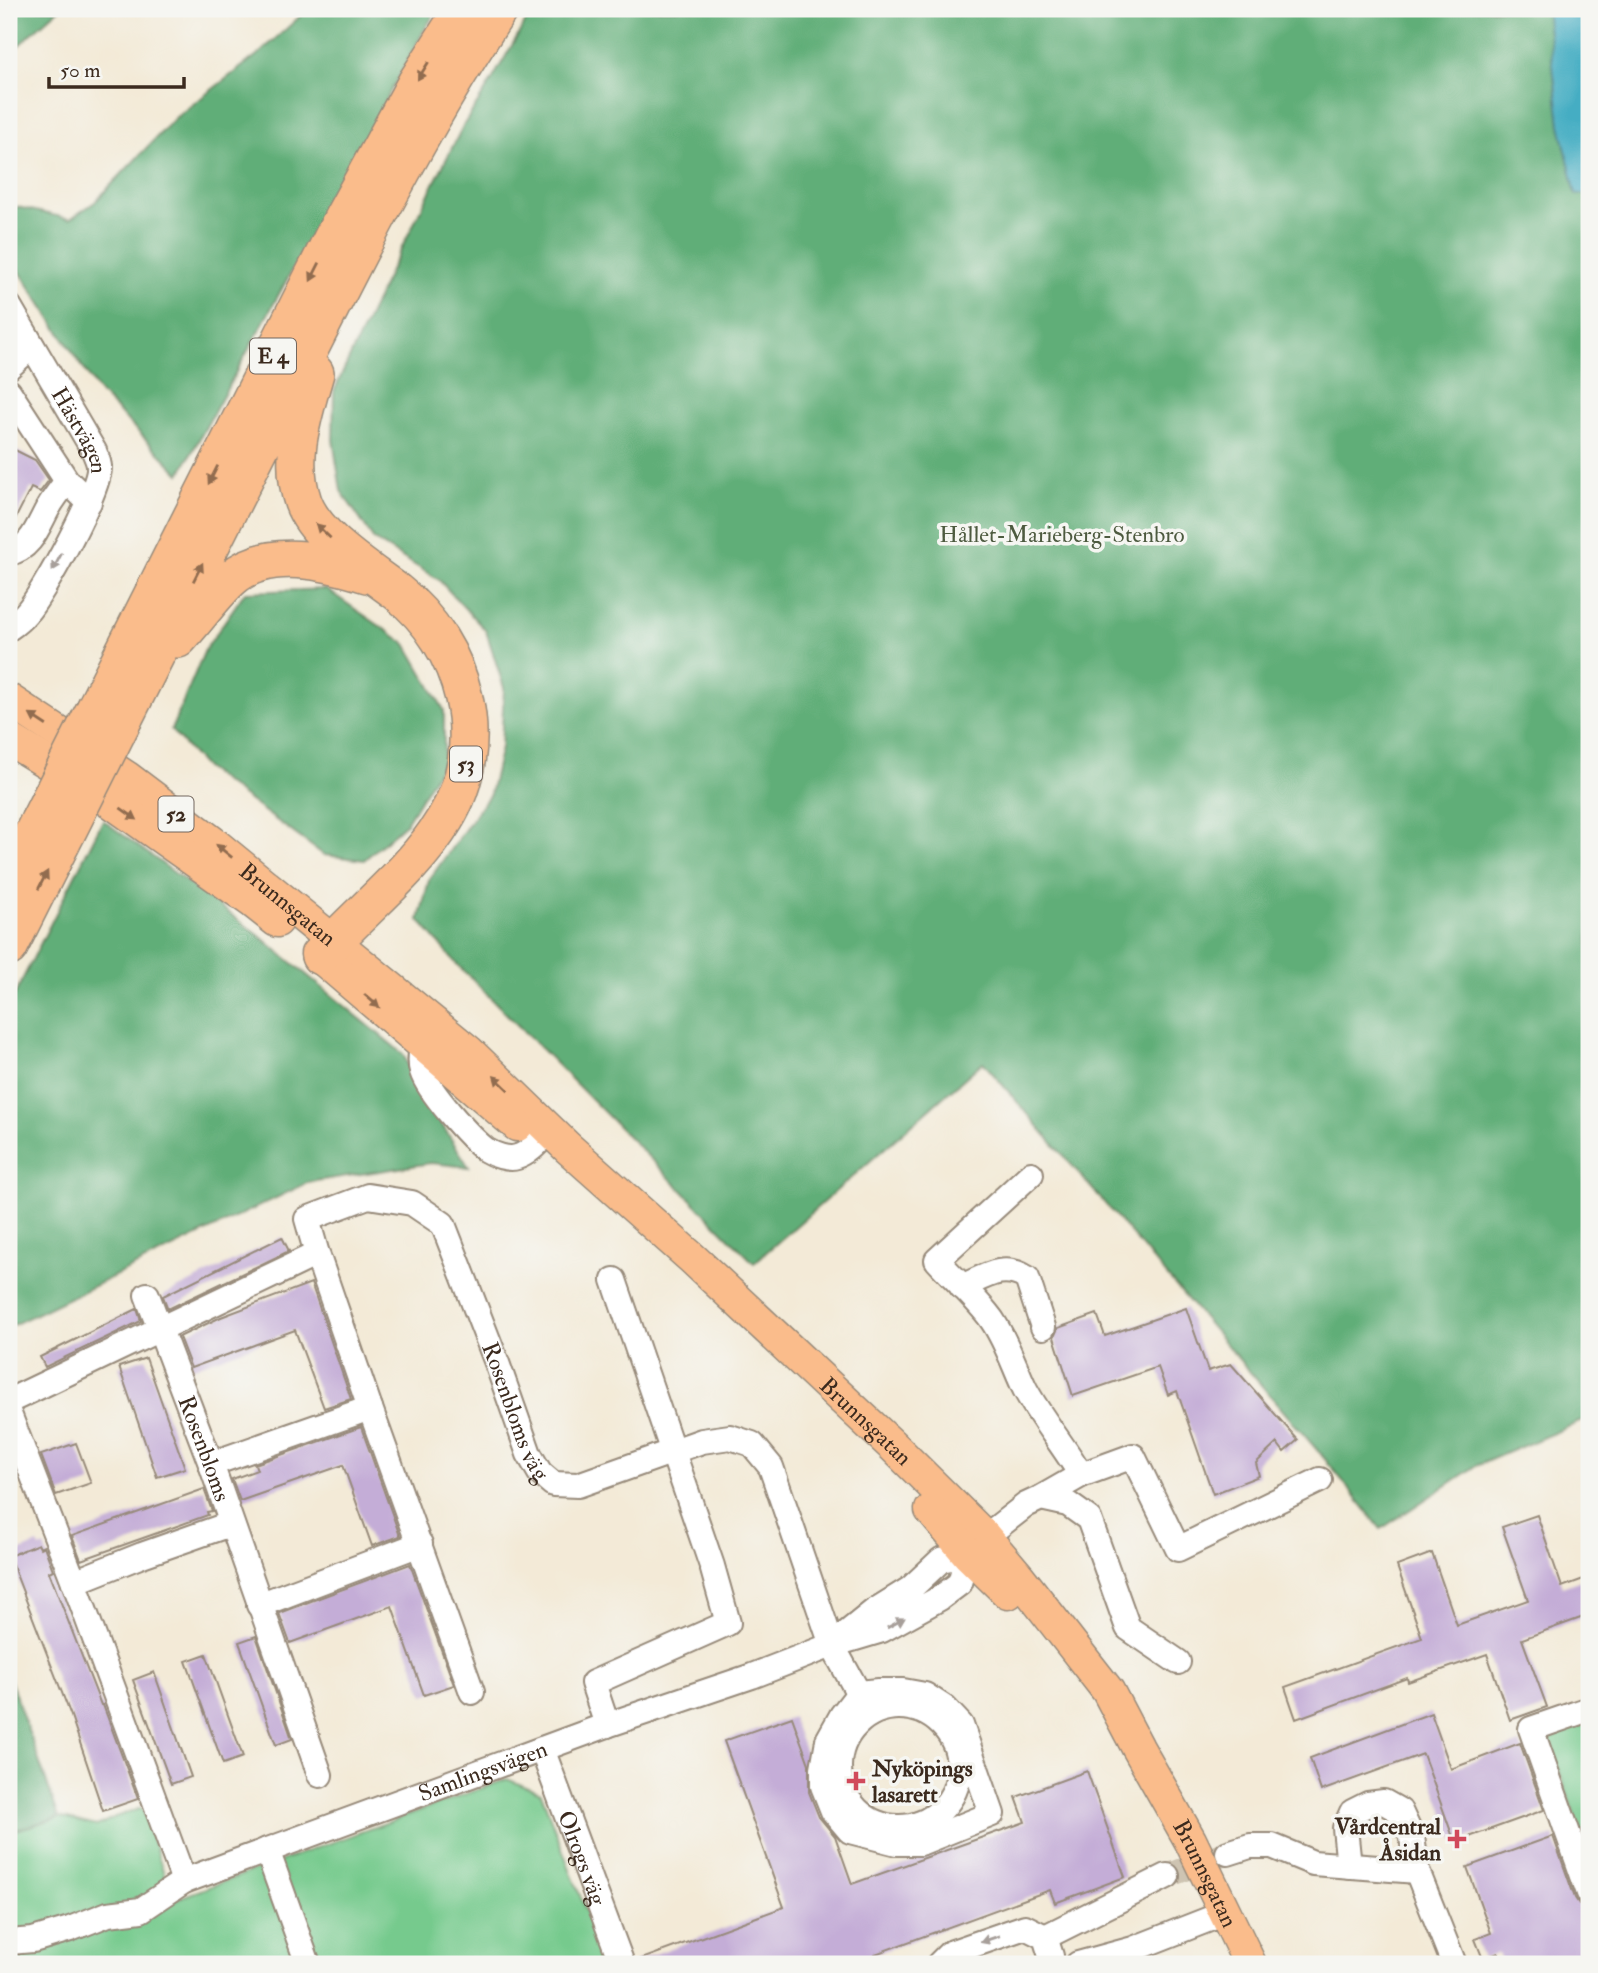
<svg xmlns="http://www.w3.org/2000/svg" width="1598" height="1973" font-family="'IM FELL Double Pica',serif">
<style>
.green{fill:#76ca8d;stroke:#587a56;stroke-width:2}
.forest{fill:#60ae78;stroke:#4e6c4b;stroke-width:2}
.water{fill:#44adc3;stroke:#406c70;stroke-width:2}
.building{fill:#c4add7}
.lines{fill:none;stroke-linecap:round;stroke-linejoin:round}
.minor-tunnel{stroke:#cec4b2;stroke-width:24;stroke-dasharray:24 12;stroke-linecap:butt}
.minor-casing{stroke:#978a7a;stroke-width:28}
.major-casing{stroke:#978a7a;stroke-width:35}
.highway-casing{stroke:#978a7a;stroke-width:40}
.minor{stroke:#fff;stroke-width:24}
.major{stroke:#fabc8b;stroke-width:32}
.highway{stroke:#fabc8b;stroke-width:37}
.highway-bridge-casing{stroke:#978a7a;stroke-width:40;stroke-linecap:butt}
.highway-bridge{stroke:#fabc8b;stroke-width:37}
.oneway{fill:#916c4f}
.oneway2{fill:#a79f9a}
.poi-dot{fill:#d1495b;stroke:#f6f6f2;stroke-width:2.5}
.labels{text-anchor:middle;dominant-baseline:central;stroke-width:7;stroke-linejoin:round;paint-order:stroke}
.shield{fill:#f6f6f2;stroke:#73675e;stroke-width:2}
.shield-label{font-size:21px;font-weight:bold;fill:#3b2a1e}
.street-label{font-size:23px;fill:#3b2a1e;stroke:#f6f6f2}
.park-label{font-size:23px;fill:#4d5a3f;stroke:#f6f6f2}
.poi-label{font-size:23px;font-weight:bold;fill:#3b2a1e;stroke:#f6f6f2;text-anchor:start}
</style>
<rect width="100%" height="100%" fill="#f6f6f2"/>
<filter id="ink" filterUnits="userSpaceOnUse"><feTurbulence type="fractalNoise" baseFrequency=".0143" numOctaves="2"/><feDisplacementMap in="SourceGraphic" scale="14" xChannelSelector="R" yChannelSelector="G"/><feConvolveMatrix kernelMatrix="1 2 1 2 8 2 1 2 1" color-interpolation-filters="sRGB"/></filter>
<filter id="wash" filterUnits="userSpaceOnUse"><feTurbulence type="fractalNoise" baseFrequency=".00686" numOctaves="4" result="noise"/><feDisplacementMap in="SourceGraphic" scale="28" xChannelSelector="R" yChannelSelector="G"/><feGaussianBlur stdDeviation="1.57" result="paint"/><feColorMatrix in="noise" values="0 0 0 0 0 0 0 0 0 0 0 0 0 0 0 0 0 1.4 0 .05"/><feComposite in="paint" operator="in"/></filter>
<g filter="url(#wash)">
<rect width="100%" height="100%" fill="#f3ead7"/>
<path class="green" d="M1589,1714v144l-44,-129z
M507,1779l34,14 65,171h-597v-132l50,-15 38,9 18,-9 27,-9 31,92z"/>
<path class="forest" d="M9,9h50l-50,45z
M308,9h130l-12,18 -246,447 -81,-82 -79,-120 -11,-20v-47l61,14 25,-17 80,-84 86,-66z
M533,9h1056v1409l-113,48 -95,63 -51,-64 -347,-403 -229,201 -299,-301 -36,-42 10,-40 61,-86 11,-47 3,-59 -18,-57 -47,-51 -65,-40 -33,-49 -8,-51 1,-49 57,-122 72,-143 26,-41z
M326,589l80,55 38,66v51l-38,62 -42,37 -40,-5 -119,-87 -34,-38 34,-80 40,-58z
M103,820l153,113 147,121 18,38 48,75 -38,-4 -122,19 -300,145v-321z
M9,1677l50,140 -50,15z"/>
<path class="water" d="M1546,9h43v185l-13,1 -16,-70z"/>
<g id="blocks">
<path class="building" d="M9,447l26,13 14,20 -9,12 -9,-4 -22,43z
M282,1237l7,14 -121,58 -5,-13z
M311,1283l40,116 -27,9 -29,-78 -104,38 -12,-31 42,-20z
M1186,1308l22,63 23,-7 67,76 -14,12 -7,-9 -21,20 3,13 -46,18 -36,-103 -9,4 -10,-28 -85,29 -19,-59 4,-9 39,-14 8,22z
M137,1309l4,12 -96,46 -5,-10z
M146,1358l39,110 -28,9 -38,-110z
M361,1427l39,109 -28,10 -29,-81 -103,36 -8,-22 25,-9 -2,-6z
M76,1443l15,40 -35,12 -15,-40z
M204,1489l8,22 -5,1 1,3 -127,45 -9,-24z
M1537,1515l25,72 27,-10v38l-67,24 25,68 -37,13 -23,-66 -79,28 -1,-4 -111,41 -11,-32 137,-49 -25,-72 35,-13 25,72 71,-25 -26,-73z
M38,1544l2,4 4,-2 9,24 -4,2 52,133h2l35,94 -35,12 -32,-95 -62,-160z
M410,1564l44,121 -30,10 -32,-89 -102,37 -11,-30z
M256,1636l36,103 -16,6 -37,-103z
M206,1654l37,103 -20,7 -37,-103z
M154,1672l37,105 -20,7 -38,-104z
M1431,1713l20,56 69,-26 24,67 -86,31 -1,-2 -3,1 -31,-86 -102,37 -11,-33z
M792,1717l17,47v28l10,25 16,19 17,48 173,-62 -9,-25 71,-26 38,106 -70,26 -5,-13 -175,64 4,10h-242l-1,-3 148,-54 -60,-166z
M1553,1836l22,62 4,6 9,4 1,3v50l-9,3h-77l-5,-11 -15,6 -8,-20 16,-6 -24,-66z"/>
</g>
</g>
<g filter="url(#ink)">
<use href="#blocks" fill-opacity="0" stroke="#978a7a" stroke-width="2"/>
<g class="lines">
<path class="minor-tunnel" d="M1167,1876l61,-23"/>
<defs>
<g id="minor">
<path id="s1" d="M9,306l85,145c2,5 5,11 5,16 2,21 -57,129 -73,146 -5,6 -11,11 -17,15"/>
<path d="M9,367l23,-21"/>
<path d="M9,392l58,89 22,21"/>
<path d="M9,553c22,-4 29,-27 39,-45 5,-9 12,-18 19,-27"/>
<path d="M422,1045c-1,9 -3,17 0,26 6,20 47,66 64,79 8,5 22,10 31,7 12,-3 24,-18 33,-27"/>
<path d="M1031,1174l-94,86c18,20 40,39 55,60 15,22 22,46 33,69 16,30 39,57 56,86l-40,23"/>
<path d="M962,1287c24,-11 41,-24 65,-9l16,49"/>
<path id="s2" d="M147,1295l64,169 109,311"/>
<path d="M9,1401l308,-147"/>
<path id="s3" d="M9,1414l65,168 110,299 423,-156 145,-49 80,-31 50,-15 58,-32 20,-15 8,-29 -27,6 -31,29 -37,23 -41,33"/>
<path d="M211,1464l159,-56"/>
<path d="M1081,1475l52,-19 45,93 142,-69"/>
<path d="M985,1537l41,-32 15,-7 27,6 21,15 39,109 50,34"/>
<path d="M74,1582l68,-27 88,-31"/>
<path d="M259,1605l161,-61"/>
<path d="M879,1691h24l22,4 20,13 16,17 31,89 -72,29h-23l-47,-12 -17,-20 -10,-25v-18l5,-28 14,-25 17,-22z"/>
<path id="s4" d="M472,1692l-102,-284 -53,-154 -10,-35 61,-23 44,7 31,21 54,139 32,91 11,19 13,11 25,1 124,-44 28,-4 22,7 19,23 61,178 38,69"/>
<circle cx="899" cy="1767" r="60"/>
<path d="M1589,1709l-58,20 58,164"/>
<path d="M607,1725l-14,-42 135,-60 -16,-57 -98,-286"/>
<path id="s5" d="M542,1749l80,215"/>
<path d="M267,1850l41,114"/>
<path d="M1228,1853l22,-7h22l41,17 104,8"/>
<path d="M1349,1866l-4,-38 7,-16 16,-8 16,-2 16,9 12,26 5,34 37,93"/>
<path d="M1045,1937l122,-61"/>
<path d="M9,1942l24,-2 37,-11 38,-15 33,-4 43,-29"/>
<path d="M939,1964l11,-11 75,-26 20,10 6,19"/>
<path d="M1078,1964l55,-15 92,-36"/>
</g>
<g id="major">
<path id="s6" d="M9,700l117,77 86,65 257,210 98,95 126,112 202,189 90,89 34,40 89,114 30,57 52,92 60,124"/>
<path d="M9,739l101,62 143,101 24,19"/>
<path d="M317,954l200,171"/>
<path d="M931,1510l37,44 40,39"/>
</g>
<path id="highway" d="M315,373c-12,43 -27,85 -12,129 13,36 64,67 94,90 68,53 94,152 48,227 -32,53 -84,91 -125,137
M178,639c17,-18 36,-45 54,-61 36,-31 94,-17 135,-4
M97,705l246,-488 73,-134 47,-74
M124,718c55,-109 110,-218 165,-328 65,-130 130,-260 210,-381
M9,882l30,-61
M9,947l57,-113"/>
</defs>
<use href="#minor" class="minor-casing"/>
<use href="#major" class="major-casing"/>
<use href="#highway" class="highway-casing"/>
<use href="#minor" class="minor"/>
<use href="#major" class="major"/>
<use href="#highway" class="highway"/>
<defs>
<path id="highway-bridge" d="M39,821l58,-116
M66,834l58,-116"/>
</defs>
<use href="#highway-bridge" class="highway-bridge-casing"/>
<use href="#highway-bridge" class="highway-bridge"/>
</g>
<defs><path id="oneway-solid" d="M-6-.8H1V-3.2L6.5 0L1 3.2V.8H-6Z" transform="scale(1.75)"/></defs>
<g class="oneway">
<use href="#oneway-solid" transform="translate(423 71) rotate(122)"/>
<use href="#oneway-solid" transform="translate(315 272) rotate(117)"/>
<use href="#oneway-solid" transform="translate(213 475) rotate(117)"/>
<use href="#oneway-solid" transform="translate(323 531) rotate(-136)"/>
<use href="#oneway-solid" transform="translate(198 572) rotate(-63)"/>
<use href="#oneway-solid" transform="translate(38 720) rotate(-147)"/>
<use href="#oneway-solid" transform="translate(129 814) rotate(35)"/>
<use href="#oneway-solid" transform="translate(224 851) rotate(-141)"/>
<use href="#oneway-solid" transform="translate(43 880) rotate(-63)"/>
<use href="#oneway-solid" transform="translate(372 1001) rotate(41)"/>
<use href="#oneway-solid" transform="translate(501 1083) rotate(-136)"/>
</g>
<g class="oneway2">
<use href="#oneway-solid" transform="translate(57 562) rotate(118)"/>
<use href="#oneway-solid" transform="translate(896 1623) rotate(-29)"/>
<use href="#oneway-solid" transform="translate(990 1939) rotate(161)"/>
</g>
</g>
<g class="poi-dot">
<path d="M852.5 1770.5h7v7h7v7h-7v7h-7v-7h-7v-7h7z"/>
<path d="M1453.5 1828.5h7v7h7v7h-7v7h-7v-7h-7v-7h7z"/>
</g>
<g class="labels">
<g class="shield">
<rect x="250" y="338.5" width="46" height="35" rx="5"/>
<rect x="450" y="746.5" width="32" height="35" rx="5"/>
<rect x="158.5" y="796.5" width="35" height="35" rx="5"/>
</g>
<g class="shield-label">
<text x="273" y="356">E 4</text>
<text x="466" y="764">53</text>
<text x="176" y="814">52</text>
</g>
<g class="street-label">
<text stroke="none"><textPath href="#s1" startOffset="144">Hästvägen</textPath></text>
<text stroke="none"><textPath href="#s6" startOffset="346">Brunnsgatan</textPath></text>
<text stroke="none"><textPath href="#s4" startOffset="849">Rosenbloms väg</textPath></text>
<text stroke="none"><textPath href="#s6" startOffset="1122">Brunnsgatan</textPath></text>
<text stroke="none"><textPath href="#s2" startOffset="164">Rosenbloms</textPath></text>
<text stroke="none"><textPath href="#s3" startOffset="817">Samlingsvägen</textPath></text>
<text stroke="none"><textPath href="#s5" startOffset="116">Olrogs väg</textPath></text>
<text stroke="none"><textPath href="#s6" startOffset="1692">Brunnsgatan</textPath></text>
</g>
<g class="park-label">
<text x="1062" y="534">Hållet-Marieberg-Stenbro</text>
</g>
<g class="poi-label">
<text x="872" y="1768">Nyköpings<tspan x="872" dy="26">lasarett</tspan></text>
<text x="1441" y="1826" text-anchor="end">Vårdcentral<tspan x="1441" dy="26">Åsidan</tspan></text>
</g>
</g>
<rect width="1598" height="1973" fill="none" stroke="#f6f6f2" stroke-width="35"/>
<path d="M49 77v10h135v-10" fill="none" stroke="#3b2a1e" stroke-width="3.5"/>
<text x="60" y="77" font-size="21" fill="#3b2a1e" stroke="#f6f6f2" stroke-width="5" paint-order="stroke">50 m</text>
</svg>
